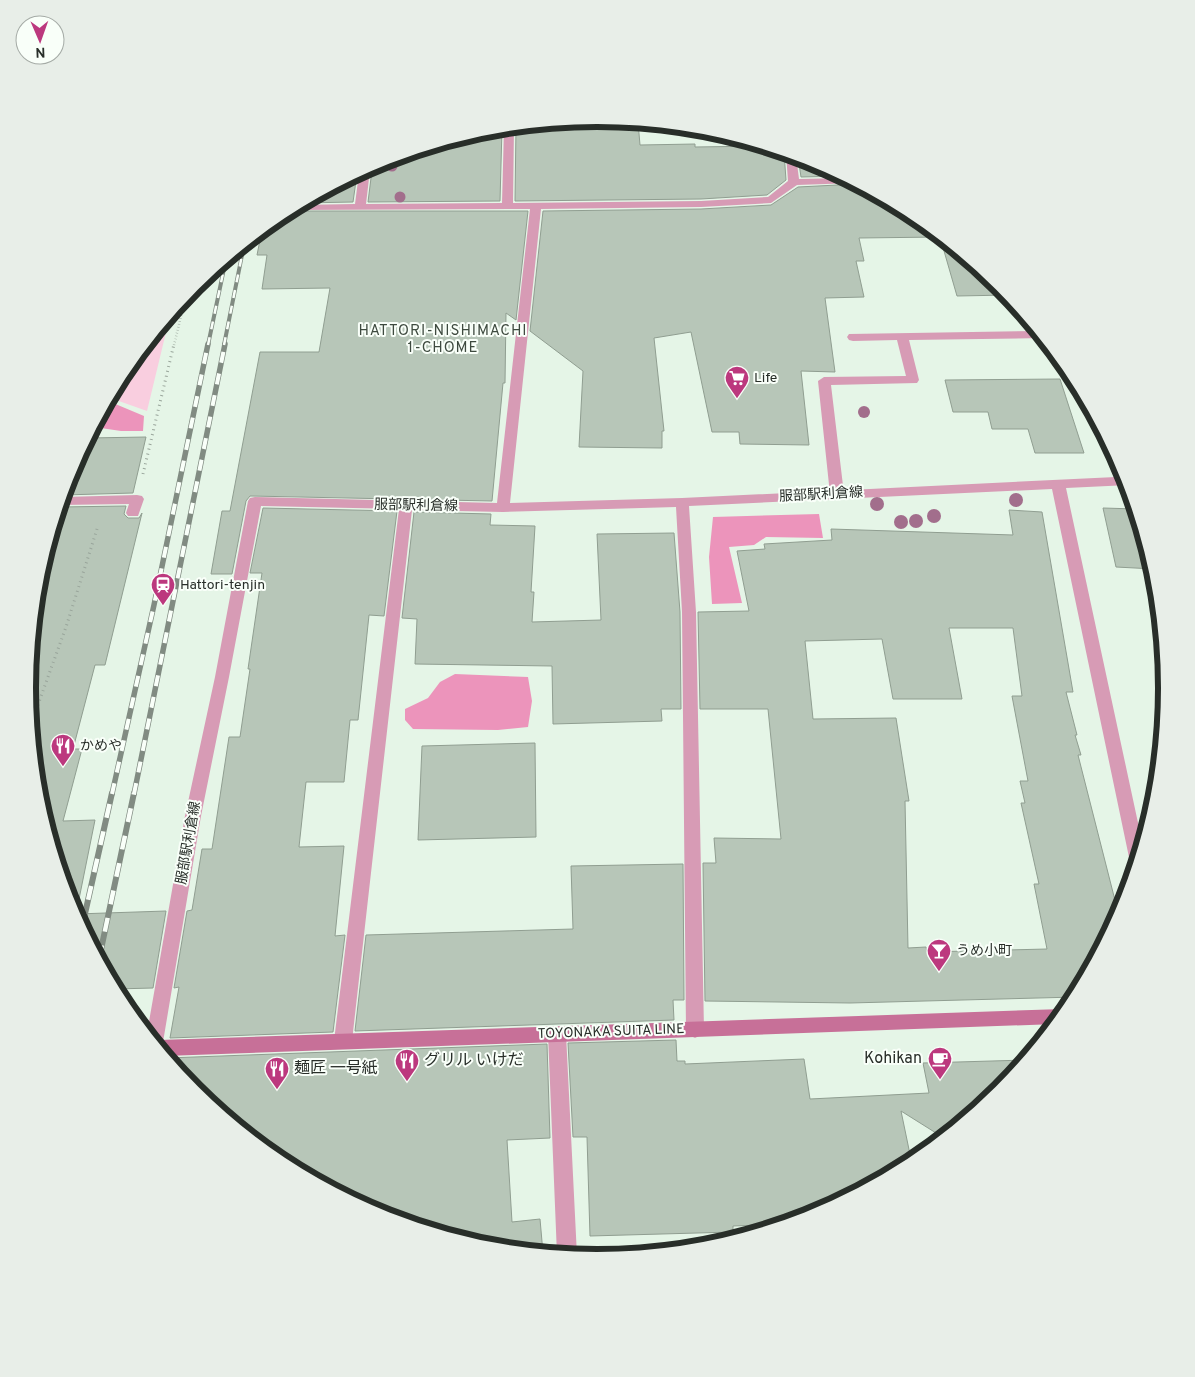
<svg xmlns="http://www.w3.org/2000/svg" width="1195" height="1377" font-family="Overpass,'Noto Sans JP',sans-serif">
<style>
.green{fill:#f9cedf}
.forest{fill:#ec94bb}
.building{fill:#b7c6b8;stroke:#909e91;fill-rule:evenodd}
.lines{fill:none;stroke-linecap:round;stroke-linejoin:round}
.path-far1{stroke:#99a59b;stroke-width:2.5;stroke-dasharray:0.5 2.5;stroke-linecap:butt}
.path{stroke:#99a59b;stroke-width:3;stroke-dasharray:1 4;stroke-linecap:butt}
.service{fill:#d79bb5;fill-rule:evenodd}
.minor{fill:#d79bb5;fill-rule:evenodd}
.secondary{fill:#c77098;fill-rule:evenodd}
.rail-far2-casing{stroke:#818b82;stroke-width:4}
.rail-far1-casing{stroke:#818b82;stroke-width:5.5}
.rail-casing{stroke:#818b82;stroke-width:6}
.rail-far2{stroke:#f9fff9;stroke-width:2.5;stroke-dasharray:8;stroke-linecap:butt}
.rail-far1{stroke:#f9fff9;stroke-width:4;stroke-dasharray:11;stroke-linecap:butt}
.rail{stroke:#f9fff9;stroke-width:4.5;stroke-dasharray:14;stroke-linecap:butt}
.tree{fill:#a26e8c}
.labels{text-anchor:middle;dominant-baseline:central;stroke-width:4;stroke-linejoin:round;paint-order:stroke}
.poi-label{font-size:14px;fill:#282e29;stroke:#f9fff9;text-anchor:start}
.street-label{font-size:14px;fill:#282e29;stroke:#f9fff9}
.neighbourhood-label{font-size:15px;letter-spacing:1px;fill:#3e4a3f;stroke:#f9fff9}
.near-poi-label{font-size:16px;fill:#282e29;stroke:#f9fff9;text-anchor:start}
.rim{fill:none;stroke:#282e29;stroke-width:6}
</style>
<rect width="100%" height="100%" fill="#e5f5e7"/>
<path class="green" d="M163,324h5l-21,87 -31,-11h-7l15,-28z"/>
<path class="forest" d="M107,403h6l31,13 -1,15h-22l-27,-4z
M819,514l4,24 -57,-1 -12,8 -25,2 13,56 -30,1 -3,-47 4,-40z
M455,674l73,3 4,24 -4,26 -30,3 -85,-1 -8,-9v-11l23,-11 12,-16z"/>
<path class="building" d="M570,121l68,1 2,23 55,-1v3l68,-1 21,6 2,28 -19,15 -66,4 -186,2 1,-74z
M502,128l-2,73 -132,1 4,-32 -2,-3 10,-5 107,-33z
M798,157l18,5 26,14 -41,1z
M357,174l-4,28 -51,1 24,-13z
M857,184l57,31 87,71 8,9 -52,1 -17,-59 -81,1 5,23h-8l8,36 -39,1 10,74 -34,-1 8,74 -69,-1 -1,-12h-27l-21,-100 -37,6 10,93h-2v17l-83,-1 4,-76 -53,-40 13,-120 158,-2 70,-4 27,-18z
M288,211h240l-12,109 -10,-7 -1,70h-2l-11,118 -242,-5 -4,5 -14,73h-21l11,-63h8l30,-159h59l11,-64 -68,1 5,-34h-10l5,-25z
M1060,379l24,74h-49l-7,-24h-36l-4,-17h-35l-8,-32z
M146,437l-13,56 -70,2 8,-25 17,-32z
M126,506l-2,8 4,4h11l3,-5 -37,152h-10l-22,84h9l-19,72 32,-1 -19,94 90,-3 -13,77 -38,1 -44,-83 -32,-106 -11,-112 11,-111 21,-70z
M263,508l134,3 -13,105 -15,-1 -11,105h-8l-6,62h-38l-7,65 45,-1 -9,90 10,-1 -12,97 -163,6 9,-51 -5,1 13,-77 5,-1 10,-61h10l17,-112h11l10,-68h-2l14,-96h-12z
M1103,508l33,1 18,60 -38,-2z
M1009,510l33,2 31,180h-7l11,43h-2l6,20h-3l41,161 -43,81 -226,6 -145,-2 -2,-138h13l-2,-25 67,1 -13,-130h-68l-2,-97 51,-1 -12,-60 28,-2 -1,-5 68,-4 -1,-11 182,6zM949,628h64l9,68h-10l16,85h-8l5,22h-4l18,81h-5l13,65 -120,3 -1,-5 -18,1 -3,-147h4l-13,-83 -83,1 -8,-78 77,-2 11,60h69z
M414,512l77,2 -1,11 45,1 -4,66h3l-2,30 69,-2 -4,-86 77,-1 6,79 1,97h-20l1,12 -109,3 -1,-58 -137,-2 2,-45 -15,-1z
M535,743l1,94 -118,3 4,-94z
M683,864l1,136h-11l1,20 -319,11 11,-96 207,-6 -2,-63z
M676,1040l1,21h8v3l119,-5 6,40 119,-6 -6,-30 103,-3 -26,32 -56,46 -43,-27 11,53 -97,51 -28,9 -54,2v6l-143,4 -3,-99h-14l-5,-94z
M547,1044l3,94 -43,2 5,82 28,-3 3,34 -57,-6 -107,-32 -98,-53 -87,-71 -27,-33z"/>
<g class="lines">
<path class="path-far1" d="M174,345l12,-49"/>
<path class="path" d="M143,474l31,-130
M31,724l35,-97 32,-101"/>
<path class="service" d="M1038,331l6,7 -135,2 10,40 -2,3 -86,2 13,109 -2,3h-10l-2,-3 -12,-113 6,-4 82,-1 -9,-36 -44,1 -4,-1 -2,-3 2,-3z"/>
<path class="minor" d="M514,127l-1,76 188,-2 67,-4 20,-16 -2,-28 10,3 3,23 46,-1 10,5 -58,2 -26,18 -70,4 -160,2 -31,294 172,-5 434,-21 -5,-17 6,-4 7,15 5,14 -63,3 77,358 -7,22 -4,-1 -2,-5 -78,-373 -363,17 7,106 8,418 -3,5 -6,3 -6,-3 -3,-5 -4,-418 -6,-105 -173,5 -91,-2 -60,531 -3,5 -6,3 -6,-3 -3,-5 65,-532 -138,-3 -32,171 -28,139 -38,226 -4,6 -12,-15 38,-217 30,-139 33,-176 2,-3 5,-1 242,6 33,-294 -241,1 10,-5 56,-1 4,-31 10,-5 1,2 -4,34 136,-1 2,-75z
M709,130l14,4 -17,2 -5,-3z
M137,495l5,1 2,3 -6,17h-10l-2,-3 3,-9 -69,1 3,-8z
M557,1026l6,3 3,5 11,222 -20,-1 -9,-221 3,-5z"/>
<path class="secondary" d="M1063,1009l4,1 -11,14 -891,32 -11,-14 5,-2z"/>
<defs>
<path id="rail-far2" d="M208,345l18,-86
M224,345l20,-100"/>
<path id="rail-far1" d="M112,794l42,-189 54,-261
M134,794l91,-450"/>
<path id="rail" d="M82,927l30,-134
M99,959l35,-166"/>
</defs>
<use href="#rail-far2" class="rail-far2-casing"/>
<use href="#rail-far1" class="rail-far1-casing"/>
<use href="#rail" class="rail-casing"/>
<use href="#rail-far2" class="rail-far2"/>
<use href="#rail-far1" class="rail-far1"/>
<use href="#rail" class="rail"/>
</g>
<g class="tree">
<circle cx="392" cy="166" r="5.5"/>
<circle cx="400" cy="197" r="5.5"/>
<circle cx="864" cy="412" r="6"/>
<circle cx="1016" cy="500" r="7"/>
<circle cx="877" cy="504" r="7"/>
<circle cx="934" cy="516" r="7"/>
<circle cx="916" cy="521" r="7"/>
<circle cx="901" cy="522" r="7"/>
</g>
<defs>
<symbol id="supermarket-pin" viewBox="-11 -11 22 30"><path d="M0 17L-7.5 6A9.5 9.5 0 1 1 7.5 6Z" fill="#bc387e" stroke="#f9fff9"/><path d="M-6-5.5h2.5l.6 2H6L4.5 2H-2.5L-4.4-4H-6ZM-1.5 3.2a1.3 1.3 0 1 0 .1 0ZM3 3.2a1.3 1.3 0 1 0 .1 0Z" fill="#fff"/></symbol>
<symbol id="station-pin" viewBox="-11 -11 22 30"><path d="M0 17L-7.5 6A9.5 9.5 0 1 1 7.5 6Z" fill="#bc387e" stroke="#f9fff9"/><path d="M-3-6H3Q5-6 5-4V2Q5 4 3 4L4.5 6H3L1.5 4h-3L-3 6H-4.5L-3 4Q-5 4-5 2V-4Q-5-6-3-6ZM-3.5-4v3h7v-3ZM-3.5 1v1.5H-2V1ZM2 1v1.5H3.5V1Z" fill="#fff"/></symbol>
<symbol id="restaurant-pin" viewBox="-11 -11 22 30"><path d="M0 17L-7.5 6A9.5 9.5 0 1 1 7.5 6Z" fill="#bc387e" stroke="#f9fff9"/><path d="M-5-6h1v4h1v-4h1v4h1v-4h1v5L-1.5 .5V6h-2V.5L-5-1ZM5-6V6H3V1.5H1.5Q1.5-4 5-6Z" fill="#fff"/></symbol>
<symbol id="bar-pin" viewBox="-11 -11 22 30"><path d="M0 17L-7.5 6A9.5 9.5 0 1 1 7.5 6Z" fill="#bc387e" stroke="#f9fff9"/><path d="M-6-5H6L.8 .8V4.5H3.5V6h-7V4.5H-.8V.8Z" fill="#fff"/></symbol>
<symbol id="cafe-pin" viewBox="-11 -11 22 30"><path d="M0 17L-7.5 6A9.5 9.5 0 1 1 7.5 6Z" fill="#bc387e" stroke="#f9fff9"/><path d="M-5.5-4.5H6V0H3Q3 3.5 0 3.5H-2.5Q-5.5 3.5-5.5 0ZM3-3.2v2h1.7v-2ZM-6 4.5H4V6H-6Z" fill="#fff"/></symbol>
</defs>
<g fill-rule="evenodd">
<use href="#supermarket-pin" x="723" y="364" width="28" height="38"/>
<use href="#station-pin" x="149" y="571" width="28" height="38"/>
<use href="#restaurant-pin" x="49" y="732" width="28" height="38"/>
<use href="#bar-pin" x="925" y="937" width="28" height="38"/>
<use href="#cafe-pin" x="926" y="1045" width="28" height="38"/>
<use href="#restaurant-pin" x="393" y="1047" width="28" height="38"/>
<use href="#restaurant-pin" x="263" y="1055" width="28" height="38"/>
</g>
<g class="labels">
<g class="poi-label">
<text x="754" y="378">Life</text>
<text x="180" y="585">Hattori-tenjin</text>
<text x="80" y="746">かめや</text>
<text x="956" y="951">うめ小町</text>
</g>
<g class="street-label">
<text transform="translate(821 495) rotate(-3)">服部駅利倉線</text>
<text transform="translate(416 506) rotate(1)">服部駅利倉線</text>
<text transform="translate(189 843) rotate(-80)">服部駅利倉線</text>
<text transform="translate(611 1032) rotate(-2)">TOYONAKA SUITA LINE</text>
</g>
<g class="neighbourhood-label">
<text x="443" y="331">HATTORI-NISHIMACHI<tspan x="443" dy="17">1-CHOME</tspan></text>
</g>
<g class="near-poi-label">
<text x="922" y="1059" text-anchor="end">Kohikan</text>
<text x="424" y="1061">グリル いけだ</text>
<text x="294" y="1069">麺匠 一号紙</text>
</g>
</g>
<path d="M0 0H1195V1377H0ZM36 688a561 561 0 1 1 1122 0a561 561 0 1 1-1122 0Z" fill="#e8eee8" fill-rule="evenodd"/>
<path class="rim" d="M36 688a561 561 0 1 1 1122 0a561 561 0 1 1-1122 0Z"/>
<g transform="translate(40 40) rotate(178)"><circle r="24" fill="#f9fff9" stroke="#a5aba6"/>
<path d="M0-4L9 19L0 12L-9 19Z" fill="#bc387e"/>
<text y="-8" font-size="14" font-weight="bold" text-anchor="middle" fill="#282e29">N</text>
</g>
</svg>
